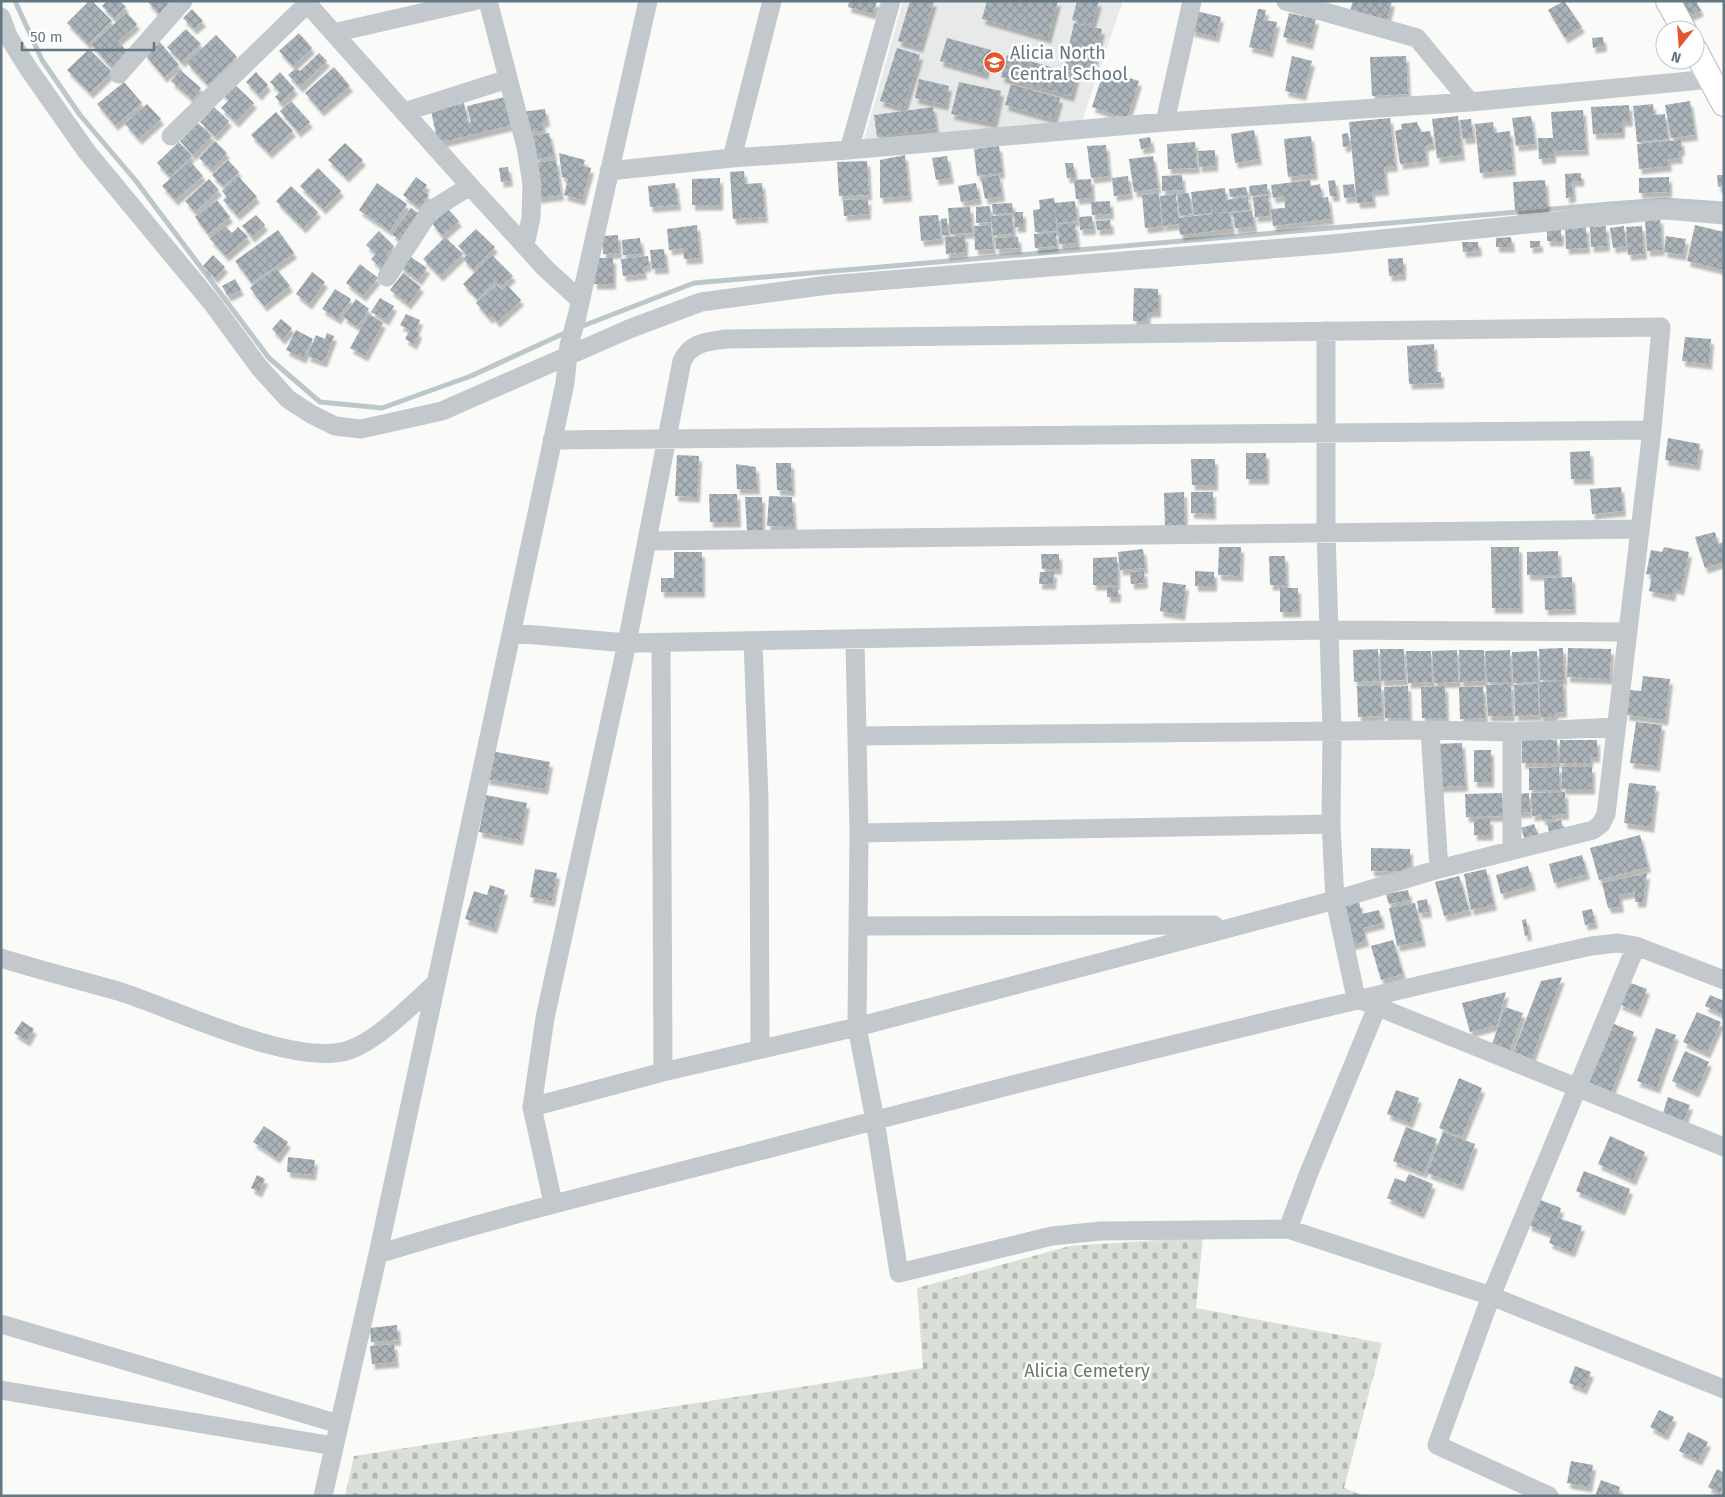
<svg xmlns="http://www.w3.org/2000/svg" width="1725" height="1497" font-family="'Fira Sans',sans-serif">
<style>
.built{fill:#e8e9e9}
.cemetery{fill:url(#cemetery-stones)}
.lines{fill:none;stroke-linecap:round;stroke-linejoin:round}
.stream{stroke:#bbc7cb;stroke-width:5}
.building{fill:url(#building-cross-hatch);filter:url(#shadow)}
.major-casing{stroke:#b5babe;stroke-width:26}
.minor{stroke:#c3c8cc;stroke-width:19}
.major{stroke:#fff;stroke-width:24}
.labels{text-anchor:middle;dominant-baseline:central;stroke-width:5;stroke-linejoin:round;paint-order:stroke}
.poi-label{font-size:18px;fill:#657683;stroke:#fff;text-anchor:start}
.park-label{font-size:18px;fill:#687a64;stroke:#fff}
</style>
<defs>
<pattern id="cemetery-stones" width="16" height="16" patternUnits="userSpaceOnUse" patternTransform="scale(1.25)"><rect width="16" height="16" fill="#dadfd7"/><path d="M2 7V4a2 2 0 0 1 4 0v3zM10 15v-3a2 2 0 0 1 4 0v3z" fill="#b4b9b4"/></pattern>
<pattern id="building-cross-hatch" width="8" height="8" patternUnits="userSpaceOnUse" patternTransform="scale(1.25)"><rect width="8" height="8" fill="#aab3b9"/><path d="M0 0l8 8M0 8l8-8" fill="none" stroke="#8e969c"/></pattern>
<filter id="shadow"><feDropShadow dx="3" dy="5.5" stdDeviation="1" flood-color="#0004"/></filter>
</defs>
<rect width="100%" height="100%" fill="#fafaf8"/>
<path class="built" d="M903,1h220l-42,123 -217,16z"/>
<path class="cemetery" d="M1203,1237l-7,71 186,35 -38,145 22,8h-1021l9,-40 569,-88 -6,-80 153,-42z"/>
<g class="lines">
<path class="stream" d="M15,1l27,59 38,55 56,66 133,177 51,44 62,6 89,-32 96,-44
M580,327l114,-44 916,-79 55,-4 59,4"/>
</g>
<path class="building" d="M89,1h3l20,20 -24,23 -21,-21z
M107,1h13l6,6 -12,11 -12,-12z
M147,1h19l4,4 -11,9z
M849,1h28l-4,13 -25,-7z
M910,1h24l-14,46 -22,-6z
M987,1h71l-10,37 -66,-19z
M1077,1h22l-7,24 -20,-5z
M1353,1h39l-5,20 -37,-10z
M1564,1l18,26 -17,11 -17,-28z
M1675,1h21l5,10 -18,7z
M192,9l11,12 -9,8 -11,-11z
M1258,9l8,1 -2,10 13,2 -7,30 -21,-5z
M1196,11l25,6 -5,20 -25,-6z
M127,13l10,11 -19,17 13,15 -17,15 -23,-27z
M1289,13l27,6 -6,25 -27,-7z
M1074,23l28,6 -11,46 -27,-6z
M186,29l15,15 -19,18 -15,-15z
M299,33l13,15 -19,18 -14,-15z
M216,35l21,22 -29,28 -21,-22z
M1603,37l1,9 -11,2 -1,-10z
M947,38l44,12 -6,24 -45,-13z
M159,41l20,24 -15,12 -20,-24z
M897,48l23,7 -16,53 -24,-7z
M89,49l23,23 -22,21 -23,-23z
M319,53l8,8 -27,26 -12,-12 8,-7 4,3z
M1007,55l70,19 -6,22 -70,-19z
M1292,56l20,5 -9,34 -18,-4z
M1406,56l2,38 -36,2 -2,-39z
M334,67l16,19 -29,25 -16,-18z
M180,70l21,18 -9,11 -21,-18z
M1104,70l35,11 -12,38 -35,-12z
M256,72l12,13 -9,10 -13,-13z
M280,72l15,17 -14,14 -6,-6 5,-5 -10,-10z
M919,79l30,7 -4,19 -30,-7z
M124,82l18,21 -27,22 -18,-21z
M232,82l22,21 -18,19 -15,-14 8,-8 -8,-8z
M959,82l42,9 -7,32 -43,-9z
M1011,84l49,14 -6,21 -49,-14z
M505,97l7,28 -74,18 -7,-32 33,-8 4,20 3,-1 -4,-16z
M291,101l19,21 -12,10 -18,-21z
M1690,101l5,34 -24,3 -6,-33z
M147,104l14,15 -22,20 -14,-15z
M1653,104l1,11 11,-1 3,25 -31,3 -4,-36z
M1629,105l1,16h-8v12l-29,1 -2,-27z
M214,107l15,14 -14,15 -15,-14z
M933,107l3,21 -59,9 -3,-22z
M545,109l2,12 -5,1 2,9 -20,2 -3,-21z
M1583,110l3,40 -33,1v7l-14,1 -1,-21h15l-2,-26z
M276,112l17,19 -24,22 -18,-18z
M1458,116l4,39 -25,3 -5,-39z
M1531,116l4,28 -19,2 -4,-28z
M1390,118l5,48 -11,1 2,23 -14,1 1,11 -16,1 -8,-81z
M1471,119l2,19 -10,1 -3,-19z
M1417,122l4,10 9,-1 3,13 -8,2 1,15 -26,3 -5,-33 7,-2 -1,-5z
M1493,122l1,11 16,-2 3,39 -33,3 -5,-49z
M198,123l14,13 -19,19 -13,-14z
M1254,130l5,29 -24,4 -4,-29z
M549,133l5,23 -17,3 -11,-22z
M1348,133l2,13 -7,1 -1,-13z
M1311,136l4,38 -27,3 -4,-38z
M1150,137l2,10 -11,2 -2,-10z
M1681,140l1,10 -3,1 1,7 -12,1 1,7 -30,3 -2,-25z
M215,141l12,12 -16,16 -12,-11z
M179,142l13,14 -22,21 -13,-14z
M1195,142l2,26 -29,1 -1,-25z
M345,143l18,17 -17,17 -18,-17z
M1106,145l3,31 -18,2 -4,-32z
M999,146l3,27 -25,3 -3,-27z
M1215,150v16l-16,1 -1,-16z
M559,153l26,7 -2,6 8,2 -9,32 -18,-5 4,-16 -6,-2z
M905,155l4,41 -29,2v-38z
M947,156l4,22 -15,2 -4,-22z
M1153,156l5,32 -24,4 -5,-33z
M228,160l11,12 -16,14 -11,-11z
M556,160l5,35 -23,3 -5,-35z
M190,161l13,15 -28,24 -13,-14z
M867,161l2,34 -30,1 -2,-34z
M1065,163h8l2,14 -8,1z
M508,167l2,14 -9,1 -2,-14z
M318,168l23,23 -18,18 -23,-23z
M744,171l1,13 17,-1 3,34 -32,2 -3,-47z
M1581,173v8h-9l1,16 -7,1 -1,-24z
M999,175l3,21 -17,3 -4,-21z
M1182,175l1,15 -21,1v-15z
M1717,175h7v11l-6,1z
M238,176l19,21 -20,18 -14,-15 4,-3 -5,-6z
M1128,176l2,18 -16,2 -2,-18z
M416,177l11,8 -4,6 6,4 -9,13 -17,-13z
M1669,177v15l-30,1v-15z
M720,178v27h-28v-26z
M209,179l10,11 -24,22 -10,-11z
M1091,179l1,19 -16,1 -2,-19z
M1310,180l1,6 9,-2 2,14 6,-1 3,22 -58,7 -2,-17 14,-1 -1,-12 -11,2 -2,-13z
M1335,180l2,16h-7l-2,-15z
M1545,180l2,28 -32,3 -2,-29z
M377,183l30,21 -17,27 -31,-21z
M675,183l3,22 -28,2 -2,-21z
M976,183l3,16 -18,3 -3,-16z
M1267,184l1,10 -18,2 -1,-10z
M1354,184l1,13 -11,1 -1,-13z
M291,186l27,26 -15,16 -27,-27z
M1246,187l2,8 -18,2 -1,-8z
M1225,188l1,12 22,-3 1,13 -34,3h15l2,16 -52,6 -1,-11 -16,2 -3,-30 16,-2 2,24 34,-4 -1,-10v9l-17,2 -3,-23z
M1159,193l3,33 -17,2 -3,-33z
M1189,193l3,21 -12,2 -3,-22z
M1268,196l2,20 -15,1 -2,-20z
M1054,198l1,5 20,-2 2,20 -20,2 -2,-13 2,21 -22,1 -2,-22 7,-1 -1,-9z
M868,199v15l-24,2 -1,-16z
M217,200l13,17 -22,17 -13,-17z
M1110,201l1,13 -19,1 -1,-13z
M1012,203l1,10 -20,1 -1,-10z
M990,206l1,16 -15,1v-16z
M970,207l2,26 -22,1 -2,-26z
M411,208l13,9 -20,26 -12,-9z
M448,209l11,12 -17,15 -10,-13z
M1252,211l2,16 -19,1 -2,-15z
M1014,212h9v15h-8z
M256,215l9,10 -13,12 -10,-11z
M938,215l3,24 -20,2 -2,-25z
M1012,215l1,19 -20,1 -2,-19z
M1092,216l1,13 -13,1 -1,-13z
M947,218l1,17h-6l-1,-16z
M1660,218l2,32 -15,1 -2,-32z
M1110,220l1,9 -14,1 -1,-9z
M1058,224h17l2,19 -18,1z
M697,225l3,33 -16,1 -1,-11 -14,2 -2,-21z
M991,225l2,24 -18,1 -1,-24z
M1695,225l29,7v38l-37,-9z
M225,226l7,7 6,-6 10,10 -22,19 -16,-17z
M1606,226l1,20 -16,1 -1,-20z
M1624,226l2,20 -13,2 -3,-20z
M1642,226l2,28 -16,1 -2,-28z
M1586,227l1,21 -21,1 -1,-21z
M476,229l19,18 -22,22 -10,-10 4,-4 -9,-9z
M278,230l16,23 -42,30 -17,-22z
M1547,230h14v11h-14z
M379,231l15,15 -9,9 6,5 -9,9 -11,-10 5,-5 -10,-9z
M1056,233v13l-21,2 -1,-14z
M618,235l1,18 -16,1 -1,-18z
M965,236v16l-19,2 -1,-17z
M1666,236l20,3 -3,16 -19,-3z
M445,237l18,17 -23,22 -17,-17z
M1018,237l1,11 -23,1 -1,-11z
M1511,237l1,10h-16v-9z
M640,238l2,16 -19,1 -1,-15z
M1530,241h10v6l-10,1z
M1462,242h16l1,9 -16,1z
M664,249l2,19 -14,1 -2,-19z
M213,255l12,12 -10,11 -12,-12z
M408,255l19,13 -8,12 -19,-13z
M492,255l21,21 -12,11 -6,-6 -17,18 -15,-15z
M648,256l1,10 -6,1 1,7 -21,2 -2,-17z
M594,258h19v26h-19z
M1403,258v17l-14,1 -1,-17z
M360,264l18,14 -15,18 -17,-13z
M276,268l14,18 -26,20 -14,-18z
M312,272l13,10 -16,22 -13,-10z
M403,273l18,14 -13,17 -18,-14z
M235,279l6,11 -13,6 -6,-10z
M497,285l5,5 5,-5 14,15 -24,22 -5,-6 -3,2 -13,-15z
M1134,288l24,1v23h-10l-1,9h-14z
M335,289l16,10 -13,20 -16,-10z
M380,298l14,8 -8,14 -15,-8z
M356,299l13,10 -12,17 -14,-9z
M369,314l14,9 -18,33 -15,-8z
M406,314l14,6 -4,10 3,3 -5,11 -9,-5 5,-9 -10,-5z
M281,319l11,9 -10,11 -10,-10z
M296,330l17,9 -10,19 -17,-8z
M327,333l7,3 -10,26 -17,-6 9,-21 9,4z
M1685,337l26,2 -2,25 -27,-3z
M1434,344l1,28h6v11l-32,1 -2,-38z
M1668,438l32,6 -3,21 -32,-5z
M1590,451l1,28h-20l-1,-27z
M1246,453h20v26h-20z
M677,455l22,1 -2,41 -22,-1z
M1191,459h24v26h-23z
M776,463h15l1,28 -15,-1z
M736,464l20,3 1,22h-20z
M1621,487l2,24 -31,3 -2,-25z
M1184,492l1,35 -20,1 -1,-35z
M1191,492h22v22l-22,-1z
M709,494h28l1,28h-28z
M769,496l23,1 2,30 -27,-1z
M745,497h17v35l-15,-1z
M1715,532l3,12 6,-2v20l-19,6 -10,-31z
M1219,547h22l-1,29 -22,-1z
M1491,547h28l1,61h-28z
M1664,547l25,5 -8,38 -7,-2 -2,8 -23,-5 3,-16 -6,-1 5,-24 11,2z
M1143,549l2,19 -25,2 -2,-18z
M1558,551l1,24h-32v-23z
M674,552h28v40h-41v-14h13z
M1041,554h18v15h-17z
M1269,556h16l1,29h-16z
M1117,557v28h-24v-27z
M1144,571l1,12 -14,1 -1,-12z
M1195,571l19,1v14h-19z
M1040,572h14l-1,12h-14z
M1572,577l1,32 -28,1 -1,-32z
M1163,582l23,3 -4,30 -22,-4z
M1107,588h11v9h-11z
M1280,588h18v24h-18z
M1563,648l1,32h-24l-1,-31z
M1568,648l43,1 -1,30 -43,-2z
M1378,649l1,32 -25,1 -1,-32z
M1380,649h24l1,31 -24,1z
M1457,650l1,32 -24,1 -2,-32z
M1459,650h25l1,31 -25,1z
M1510,650l1,32h-24l-2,-31z
M1406,651h25l1,31 -24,1z
M1537,651l1,31 -25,1 -1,-31z
M1643,676l27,3 -5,41 -39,-5 4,-25 11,1z
M1563,681l1,31 -9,1 -1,4h-14l-1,-35z
M1511,684l1,32h-24l-2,-31z
M1538,684l1,31 -24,1 -1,-31z
M1381,685l1,31 -24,1 -1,-31z
M1408,686l1,32h-24l-1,-31z
M1445,686l1,32h-24l-1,-31z
M1459,687h24l2,31 -25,1z
M1636,722l26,3 -5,41 -27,-3z
M1522,738l35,2 1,23h-36z
M1560,740h37v17h-7v6h-31z
M1462,743l3,43 -28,1 -3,-43z
M1474,750h17v32h-17z
M491,751l59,11 -5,27 -59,-10z
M1559,767l1,23h-31v-22z
M1562,767h30v22h-30z
M1629,783l27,3 -5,41 -27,-4z
M1565,792l1,22 -14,1v4l-10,1v-5l-10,1 -1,-23z
M1502,793l1,23 -37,1 -1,-23z
M1529,793l1,19 -13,1 -1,-19z
M486,795l41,8 -7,37 -41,-8z
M1474,819h16v16h-16z
M1561,820l2,8 -14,4 -2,-9z
M1534,824l4,11 -13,5 -4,-12z
M1640,835l8,32 -49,13 -9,-32z
M1371,848l39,1v14h-3v9l-36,-1z
M1582,855l5,19 -33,9 -5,-19z
M1528,866l5,19 -32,9 -5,-19z
M535,869l22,4 -5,28 -22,-4z
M1486,869l8,36 -23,5 -7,-36z
M1647,873l-4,29h-8v-10l-16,3 2,12 -13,1 -6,-25z
M1459,876l10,34 -25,6 -9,-34z
M490,885l15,5 -11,38 -29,-9 9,-28 13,4z
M1408,890l2,10 -21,4 -3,-10z
M1427,899l2,13 -10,1 -2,-12z
M1359,902l3,12 17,-4 3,13 -19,5 3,13 -16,4 -9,-39z
M1415,903l8,38 -26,5 -8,-38z
M1592,909l3,14 -10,2 -3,-14z
M1526,919l3,16 -4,1 -3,-16z
M1393,940l10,34 -22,6 -10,-34z
M1562,977l-31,83 -18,-7 28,-72z
M1628,982l19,7 -9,23 -19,-8z
M1506,992l-9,33 -27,7 -8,-29z
M1710,995l14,6v14l-19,-9z
M1505,1007l18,6 -14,40 -18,-6z
M1697,1012l24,10 -14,31 -24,-11z
M22,1021l12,8 -7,12 -13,-8z
M1609,1022l25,10 -24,63 -25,-10z
M1656,1028l20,7 -19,53 -20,-7z
M1685,1051l24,11 -13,30 -24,-11z
M1459,1078l23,10 -20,49 -23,-9z
M1396,1090l23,8 -9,25 -23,-9z
M1668,1097l22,8 -7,18 -21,-7z
M264,1126l24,16 -11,16 -24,-16z
M1406,1127l31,12 -13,34 -31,-12z
M1443,1132l32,12 -15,41 -33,-12z
M1610,1136l35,16 -12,28 -35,-16z
M288,1157l27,3 -2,15 -26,-3z
M1584,1171l46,18 -8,21 -46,-19z
M1409,1174l24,10 -12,29 -34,-15 8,-20 10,4z
M257,1175l8,4 -6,13 -8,-4z
M1538,1199l23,9 -9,26 -24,-9z
M1558,1218l24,8 -10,26 -23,-9z
M397,1325l1,15 -27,2 -1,-14z
M394,1344l2,18 -24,2 -2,-18z
M1575,1366l16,6 -7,17 -15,-6z
M1659,1410l15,7 -9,18 -15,-8z
M1688,1432l20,10 -9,18 -20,-9z
M1571,1461l22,4 -4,22 -22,-4z
M1717,1469l7,4v12l-4,8 -12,-6z
M1601,1480l19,7 -3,9h-22z"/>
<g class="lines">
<defs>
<path id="major" d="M1668,1l16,29
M1695,50l29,54"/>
</defs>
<use href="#major" class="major-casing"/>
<path class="minor" d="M305,1l165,185 76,83 34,31
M488,1l38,146 6,37 -1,34 -6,27
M1286,1l131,37 53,64
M1,17l7,19 20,32 59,84 125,151 47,64 29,32 23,15 24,12 26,3 81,-18 187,-82 72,-27 127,-17 504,-41 333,-34 59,5
M333,33l141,-32
M119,74l64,-73
M404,112l104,-33
M1165,122l27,-121
M171,136l136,-132
M849,150l42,-149
M732,158l40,-157
M609,171l123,-13 117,-8 316,-28 305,-20 241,-23
M387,277l43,-66 40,-25
M1326,331v200l6,201 -1,92 4,76 21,98 368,149
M552,440l1100,-10
M648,541l992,-12
M513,633l114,10 701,-13 300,2
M855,640l4,193 -2,194 18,93 24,153 153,-37 49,-5 187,-2 203,67 233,93
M753,642l6,157 1,250
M661,643l2,429
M1430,730l9,139
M1512,732v118
M858,736l572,-6 82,2 104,-5
M859,833l472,-9
M858,926l356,-1
M1,958c39,12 78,22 117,33 57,18 173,75 228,60 30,-8 66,-47 90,-68
M532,1107l131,-35 194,-45 478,-127 104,-31 154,-39 8,-6 5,-10 46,-384 9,-103 -935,12c-19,3 -35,3 -44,22l-55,282 -82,375 -13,89 21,96
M1288,1229l20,-54 69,-168
M378,1254c129,-40 259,-71 389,-105 273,-73 548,-141 824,-203l27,-3 18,3 88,34
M1,1324l338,100
M1,1390l333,56
M323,1496l55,-242 187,-871 4,-38 8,-29 71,-315
M1549,1496l-112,-51 54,-149 145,-350"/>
<use href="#major" class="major"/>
</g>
<defs>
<symbol id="school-disc" viewBox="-11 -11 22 22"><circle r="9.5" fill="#e4572e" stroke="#fff"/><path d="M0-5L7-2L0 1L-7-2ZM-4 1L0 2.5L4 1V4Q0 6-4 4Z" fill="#fff"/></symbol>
</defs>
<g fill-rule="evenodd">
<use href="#school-disc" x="982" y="50" width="25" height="25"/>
</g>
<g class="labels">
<g class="poi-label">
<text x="1010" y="53">Alicia North<tspan x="1010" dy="21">Central School</tspan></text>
</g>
<g class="park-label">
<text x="1087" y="1371">Alicia Cemetery</text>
</g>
</g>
<rect width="1725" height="1497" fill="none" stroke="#657683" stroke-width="5"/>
<g transform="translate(1680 45) rotate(197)"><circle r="24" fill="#ffffff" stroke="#c1c8cd"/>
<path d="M0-4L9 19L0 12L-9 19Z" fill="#e4572e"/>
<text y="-8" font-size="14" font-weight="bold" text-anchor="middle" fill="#657683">N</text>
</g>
<path d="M22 42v8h132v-8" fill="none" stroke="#657683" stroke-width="2.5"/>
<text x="30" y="42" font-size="15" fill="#657683" stroke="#ffffff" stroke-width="4" paint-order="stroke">50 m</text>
</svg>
